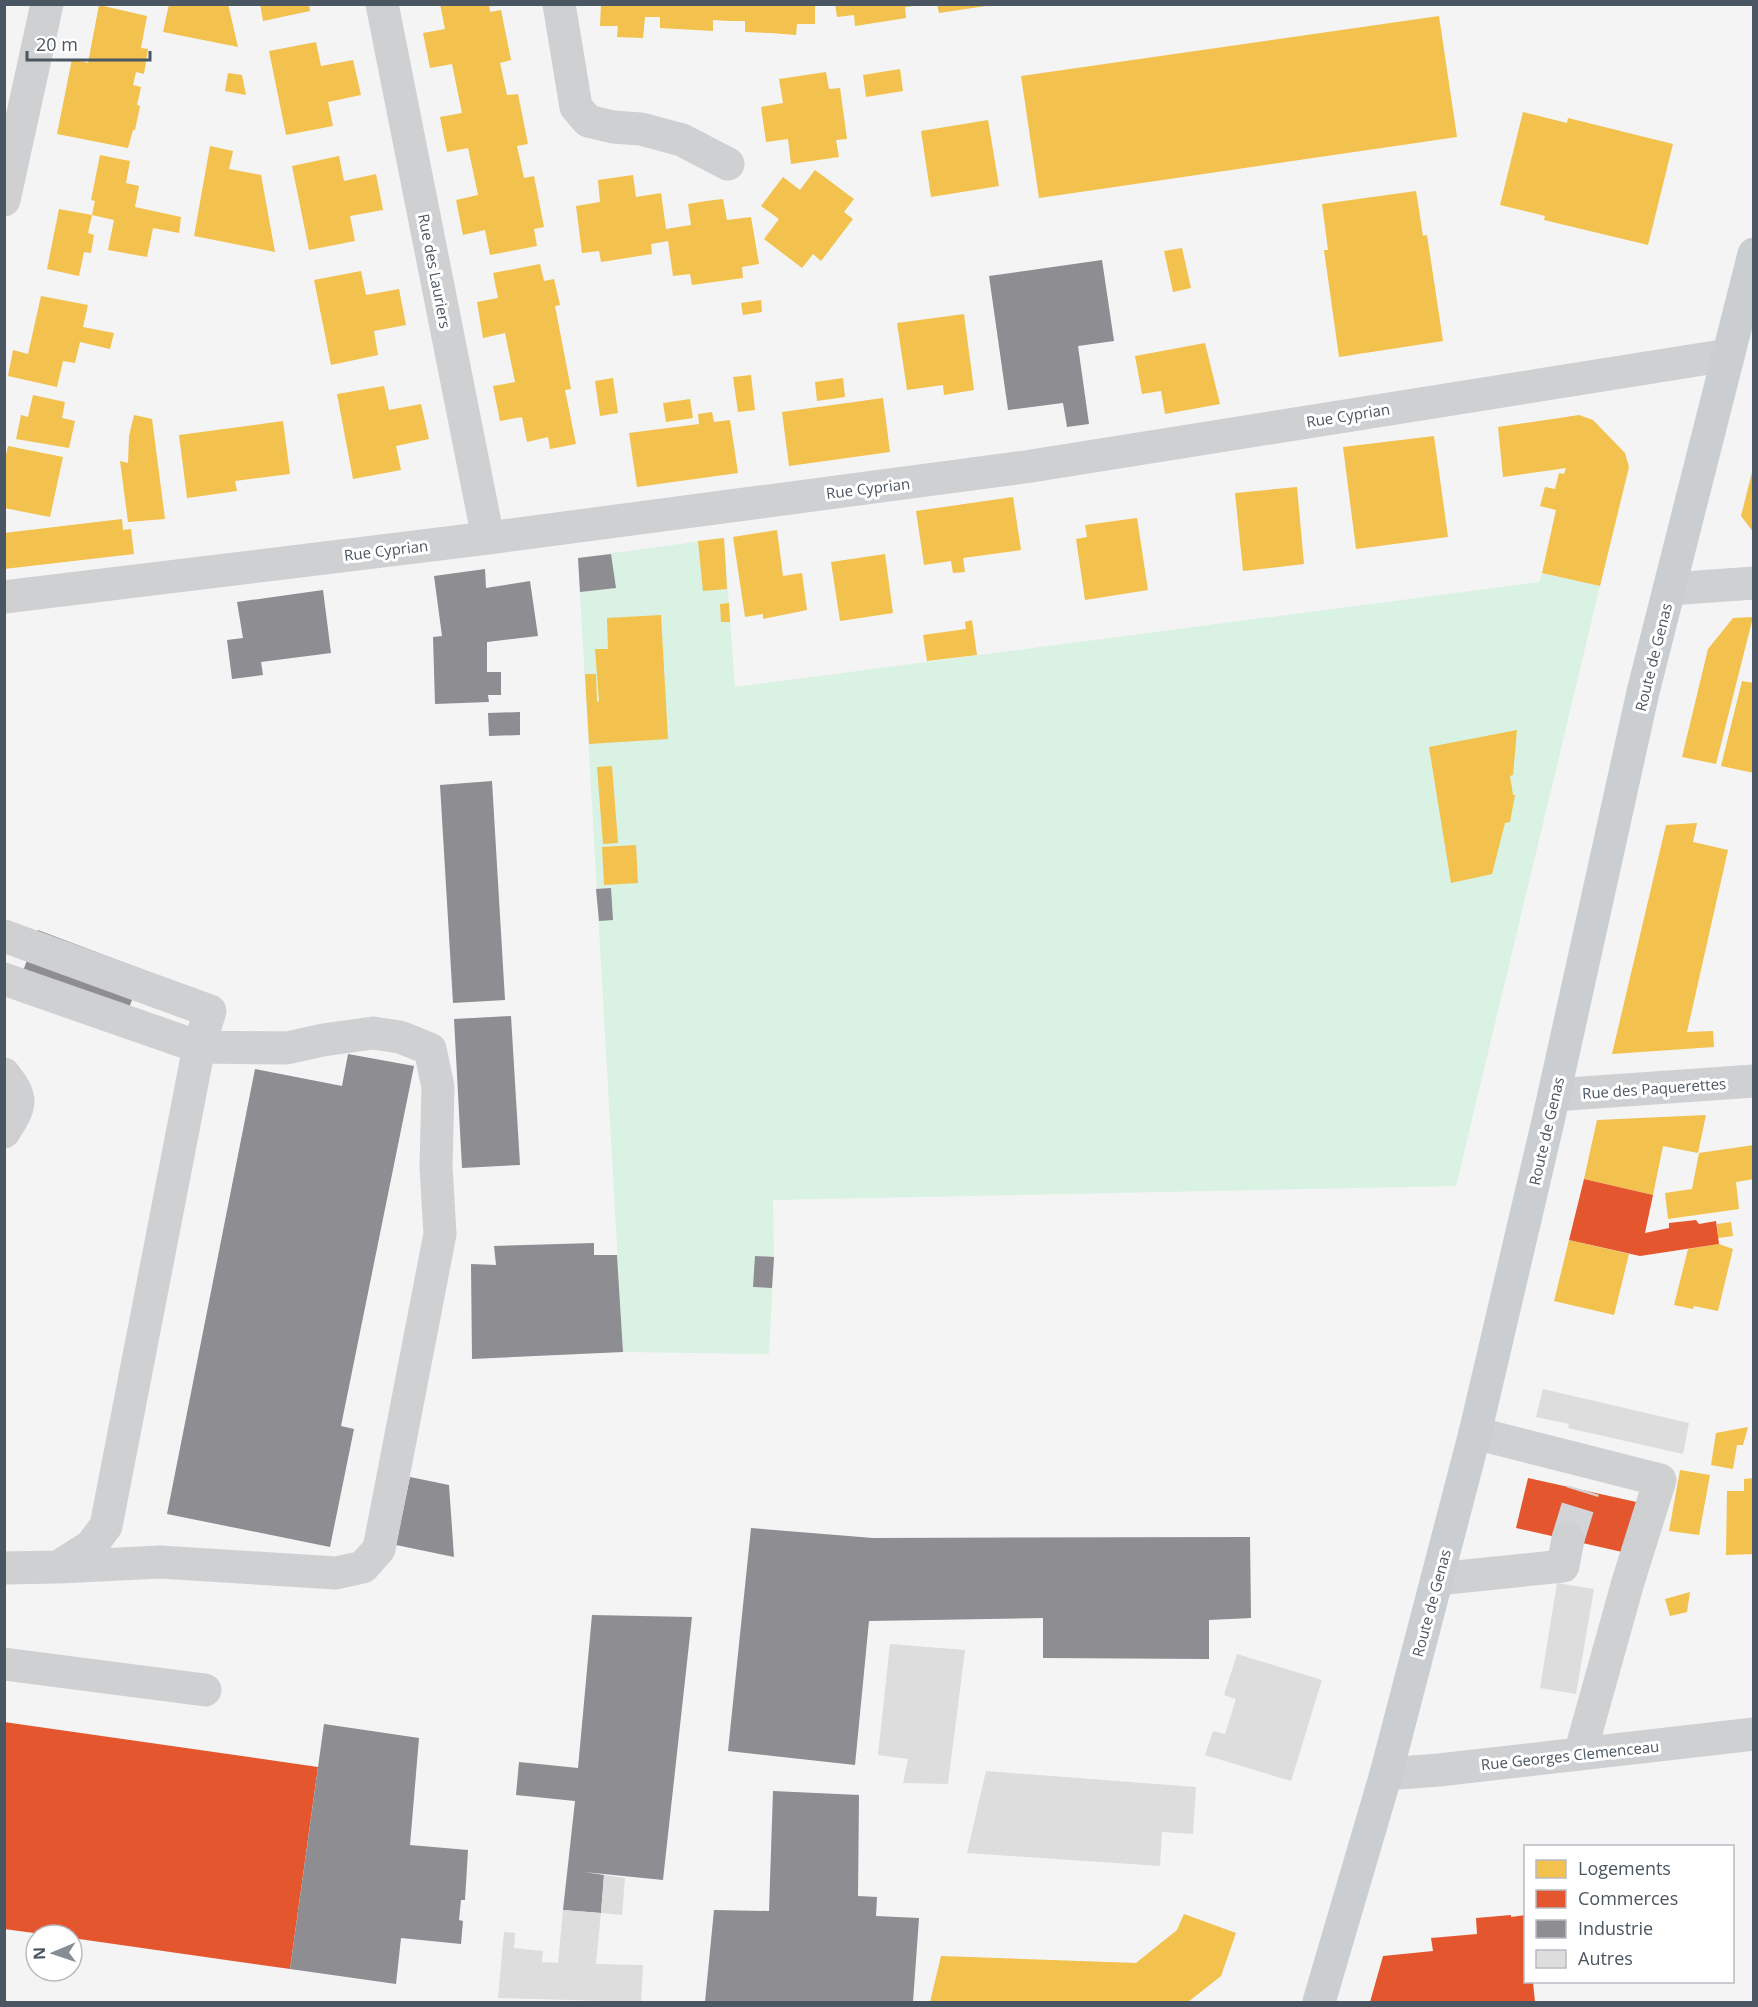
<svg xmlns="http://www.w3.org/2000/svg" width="1758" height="2007" font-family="'Open Sans',sans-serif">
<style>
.green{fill:#d9f2e3}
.homes{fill:#f2c14e}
.shops{fill:#e4572e}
.industry{fill:#8d8d92}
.building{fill:#ddddde}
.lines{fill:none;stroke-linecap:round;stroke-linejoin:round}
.minor-tunnel{stroke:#d2d4d7;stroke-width:33;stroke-dasharray:33 16;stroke-linecap:butt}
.minor{stroke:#ced0d2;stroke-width:33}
.major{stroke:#caced1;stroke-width:33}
.labels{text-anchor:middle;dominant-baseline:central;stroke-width:6;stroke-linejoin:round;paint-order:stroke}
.street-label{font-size:15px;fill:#4a5661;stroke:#fff}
</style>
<rect width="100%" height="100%" fill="#f4f4f4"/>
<path class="green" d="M724,538l11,149 804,-105 3,-9 58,13 -144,600 -683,14 1,57 -5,97 -146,-2 -45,-794z"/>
<path class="homes" d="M169,4h59l10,43 -75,-15z
M260,4h49l1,7 -47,10z
M440,4h49l1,8 11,-2 10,50 -11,3 7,32 11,-1 10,50 -11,2 7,32 10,-2 10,51 -10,2 3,17 -47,9 -5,-25 -22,5 -7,-35 22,-5 -5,-24 -5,-23 -21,4 -7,-35 22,-4 -10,-49 -22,4 -7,-35 22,-4z
M601,4h214v20h-18l-1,11 -25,-2 -26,-1v-11h-16l-16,-1v11l-53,-3v-11h-15l-2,21 -26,-1 1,-11h-18z
M835,4h79v2l-9,1 1,11 -51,8 -1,-11 -17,2z
M937,4h49v2l-47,7z
M99,5l48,11 -6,32 7,1 -4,25 -8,-2 -3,13 8,2 -4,18 3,1 -5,24h-2l-5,18 -71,-14 15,-75 16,4z
M1439,16l18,121 -418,61 -18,-122z
M316,42l5,24 32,-6 8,35 -33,7 5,24 -47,9 -17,-84z
M900,69l3,22 -37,6 -3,-22z
M826,72l3,17 11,-1 7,51 -11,1 3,17 -48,7 -3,-25 -22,3 -5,-35 22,-4 -4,-24z
M228,73l14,2 4,20 -21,-4z
M1523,112l44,11 1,-5 105,26 -25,101 -104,-25 1,-4 -45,-11z
M988,120l11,66 -68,11 -10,-66z
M210,146l23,5 -4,18 32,6 14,77 -81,-16z
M100,155l30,6 -4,22 13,3 -4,21 46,10 -2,16 -26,-5 -6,29 -39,-7 6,-30 -22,-5 3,-14 -4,-1z
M339,156l5,25 32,-7 7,36 -33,6 5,25 -46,9 -17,-84z
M815,170l39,29 -10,13 9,7 -32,42 -8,-7 -11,14 -38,-29 15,-20 -18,-13 22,-29 17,13z
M633,175l3,22 25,-4 5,36 25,-4 -3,-21 18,-3 17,-2 4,21 24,-3 8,47 -17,3 1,11 -51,7 -2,-11 -17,2 -5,-35 -17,3 1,10 -51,8 -2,-11 -17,2 -6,-47 24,-4 -2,-22z
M1416,191l7,45 4,-1 16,106 -104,16 -15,-107h4l-6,-46z
M59,209l33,6 -4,18 6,2 -3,18 -7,-1 -5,24 -32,-7z
M1182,248l9,40 -18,4 -9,-41z
M540,264l4,17 10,-2 6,26 -5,1 16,83 -6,1 11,54 -26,5 -2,-12 -21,5 -5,-25 -22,4 -7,-35 22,-4 -10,-49 -22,5 -6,-36 21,-4 -5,-25z
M361,271l5,24 33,-6 7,36 -32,6 4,24 -47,10 -17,-85z
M41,296l47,9 -5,22 31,6 -4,16 -30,-7 -5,21 -12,-2 -6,26 -49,-11 5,-26 15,4z
M761,300l1,12 -19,3 -2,-12z
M964,314l10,76 -30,5 -1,-10 -36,5 -10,-67z
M1205,343l15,61 -55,10 -4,-23 -19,3 -7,-38z
M751,375l4,35 -17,2 -5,-35z
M613,378l5,35 -18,3 -5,-35z
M843,378l2,19 -28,4 -2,-19z
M384,386l5,24 32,-6 8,35 -33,7 5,24 -48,9 -16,-85z
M33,395l32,7 -3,16 13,3 -6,27 -53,-9 5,-24 7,2z
M883,398l7,54 -101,14 -7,-54z
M690,399l3,19 -27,4 -3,-19z
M712,412l2,10 16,-2 8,53 -101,14 -8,-54 70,-9 -1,-10z
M134,415l18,4 13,100 -37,3 -8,-61 8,2 1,-27z
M1579,415l14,5 32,33 4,14 -29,119 -58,-13 14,-63 -16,-4 5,-19 10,2 4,-16 5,1 2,-6 -63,9 -5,-50z
M283,421l7,53 -55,7 2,10 -50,7 -8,-63z
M1434,436l14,101 -92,12 -13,-102z
M8,446l55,11 -13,60 -46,-9v-44z
M1753,468h1v65l-13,-17z
M1297,487l7,77 -61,7 -8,-78z
M1013,497l8,53 -58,8 2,14 -12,1 -2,-12 -27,4 -8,-54z
M1137,518l11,72 -63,10 -9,-61 11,-2 -2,-12z
M122,519l1,11 8,-1 3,25 -130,15v-36z
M777,530l6,46 19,-3 5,37 -44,9v-5l-18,3 -12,-80z
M724,538l3,51 -24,2 -5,-50z
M885,554l8,59 -53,8 -9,-59z
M729,603l1,19h-9l-1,-18z
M661,615l7,124 -79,5 -4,-70h11l1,28 2,-1 -4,-52h13l-1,-31z
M1753,617l-37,147 -34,-7 26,-108 25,-31z
M972,620l5,35 -50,6 -4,-26 43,-6 -1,-7z
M1742,681l12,2v90l-33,-7z
M1517,730l-4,45 -3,1 3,19h2l-5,27 -5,1 -13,51 -41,9 -22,-136z
M612,766l6,77 -15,1 -6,-77z
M1697,823l-4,19 35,8 -41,182 26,-1 1,16 -102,7 54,-229z
M636,845l2,38 -34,2 -2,-38z
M1706,1115l-8,38 -35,-7 -10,49 -69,-16 13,-59z
M1754,1145v34l-18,3 3,27 -71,10 -3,-26 27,-4 7,-36z
M1731,1222l2,14 -15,2 -1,-14z
M1569,1240l60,14 -15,61 -60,-14z
M1719,1244l14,5 -15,62 -24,-5 -1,3 -19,-4 14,-56z
M1748,1427l-5,18h-6l-4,24 -22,-4 5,-32z
M1680,1470l30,5 -11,60 -30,-4z
M1754,1478v76l-28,1 1,-64h17v-12z
M1690,1592l-3,20 -17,4 -5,-17z
M1184,1914l52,19 -15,43 -33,26h-258l11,-46 195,7 41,-33z"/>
<path class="shops" d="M1584,1179l69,16 -8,38 24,-5v-5l27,-3 3,4 17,-3 3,23 -79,12 -71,-16z
M1528,1478l113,25 -10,51 -115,-26z
M4,1722l314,45 -28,202 -218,-31v-3h-23l-45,-6z
M1511,1915v2l15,-2v67h7l2,20h-165l13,-46 50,-5 -2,-13 46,-4 -1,-16z"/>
<path class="industry" d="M1102,260l12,81 -36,5 11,78 -22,3 -4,-24 -55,7 -19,-134z
M611,554l5,34 -36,4 -2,-34z
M485,569l1,19 44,-7 8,55 -51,6v30h14v23h-13l1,7 -54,2 -2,-67 9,-1 -8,-60z
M323,590l8,63 -70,9 2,13 -31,4 -5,-39 16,-2 -6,-36z
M520,712v23l-31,1 -1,-23z
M492,781l13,219 -52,3 -13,-218z
M611,888l2,32 -14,1 -3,-32z
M38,930l106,40 -16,40 -105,-39z
M511,1016l9,149 -58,3 -8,-149z
M348,1054l66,12 -73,360 13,3 -24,118 -163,-33 88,-445 87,17z
M594,1243v12h23l6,97 -151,7 -1,-95 25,1 -2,-19z
M755,1256l19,1 -2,31 -19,-1z
M410,1477l39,8 5,72 -58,-12z
M751,1528l122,10 377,-1 1,81 -42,2v39l-166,-1v-40l-174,3 -14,144 -127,-14z
M592,1615l100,2 -29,263 -79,-8 20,3 -3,38 -38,-3 12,-109 -59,-6 3,-33 59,6z
M324,1724l95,14 -9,107 58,5 -3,50h-4l-2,20 4,1 -2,23 -60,-6 -5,46 -106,-15z
M773,1791l86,4 -1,101 19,1 -1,19 43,2 -6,84h-208l9,-92 55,1z"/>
<path class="building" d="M1543,1389l146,34 -6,31 -115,-26 1,-4 -33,-7z
M1557,1583l37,6 -18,105 -36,-6z
M890,1644l75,6 -17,134 -45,-1 5,-24 -30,-4z
M1237,1654l85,26 -31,101 -86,-26 8,-24 12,3 11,-35 -12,-4z
M986,1771l210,16 -3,47 -31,-2 -2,34 -193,-13z
M604,1875l21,3 -3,37 -21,-2z
M563,1910l38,3 -5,51 47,1 -2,37 -143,-4 6,-66 11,1 -1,15 29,3 -1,11 16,1z"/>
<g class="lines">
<path class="minor-tunnel" d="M1568,1539l15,-49"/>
<path class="minor" d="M382,4l106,534
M559,4l17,103 12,14 25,6 28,2 41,11 46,24
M4,200l43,-196
M1670,589l84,-6
M4,597l484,-59 537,-71 703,-112
M4,936l206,75 -11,36 88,1 36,-8 50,-7 27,4 30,12 8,38 -2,80 4,67 -61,315 -16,18 -27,6 -176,-11 -102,5
M4,979l195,68 -93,479 -15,20 -33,21 -54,1
M4,1074c21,26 16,32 0,58
M1554,1095l200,-14
M1475,1433l185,47 -32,102 -48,172
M1437,1579l126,-13 5,-27
M4,1664l201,26
M1386,1774l53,-4 315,-36"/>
<path class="major" d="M1319,2002l67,-228 89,-341 74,-316 94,-425 111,-438"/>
</g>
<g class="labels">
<g class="street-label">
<text transform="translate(435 271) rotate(79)">Rue des Lauriers</text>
<text transform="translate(1348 415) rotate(-9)">Rue Cyprian</text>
<text transform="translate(868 488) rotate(-7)">Rue Cyprian</text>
<text transform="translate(386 550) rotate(-7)">Rue Cyprian</text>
<text transform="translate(1653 657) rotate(-76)">Route de Genas</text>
<text transform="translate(1654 1088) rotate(-4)">Rue des Paquerettes</text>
<text transform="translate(1546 1131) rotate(-77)">Route de Genas</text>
<text transform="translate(1431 1603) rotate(-75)">Route de Genas</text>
<text transform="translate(1570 1755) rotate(-6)">Rue Georges Clemenceau</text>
</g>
</g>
<rect width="1758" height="2007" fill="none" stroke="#4a5661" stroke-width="12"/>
<rect x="1524" y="1845" width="210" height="138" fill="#ffffff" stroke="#b7bbc0" stroke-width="1.5"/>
<rect x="1536" y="1860" width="30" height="18" fill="#f2c14e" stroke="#b7bbc0" stroke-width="1.5"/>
<text x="1578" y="1875" font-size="18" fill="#4a5661">Logements</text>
<rect x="1536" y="1890" width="30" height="18" fill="#e4572e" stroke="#b7bbc0" stroke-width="1.5"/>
<text x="1578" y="1905" font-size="18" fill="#4a5661">Commerces</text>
<rect x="1536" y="1920" width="30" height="18" fill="#8d8d92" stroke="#b7bbc0" stroke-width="1.5"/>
<text x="1578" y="1935" font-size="18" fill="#4a5661">Industrie</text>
<rect x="1536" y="1950" width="30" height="18" fill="#ddddde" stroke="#b7bbc0" stroke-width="1.5"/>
<text x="1578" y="1965" font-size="18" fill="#4a5661">Autres</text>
<g transform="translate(54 1953) rotate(268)"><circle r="28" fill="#ffffff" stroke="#b7bbc0" stroke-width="1.5"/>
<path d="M0-4.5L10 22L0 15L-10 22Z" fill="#868d94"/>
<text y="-9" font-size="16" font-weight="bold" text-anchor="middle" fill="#4a5661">N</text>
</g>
<path d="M27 51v9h123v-9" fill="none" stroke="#4a5661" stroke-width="3"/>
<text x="36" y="51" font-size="18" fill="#4a5661" stroke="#ffffff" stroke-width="4.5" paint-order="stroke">20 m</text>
</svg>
